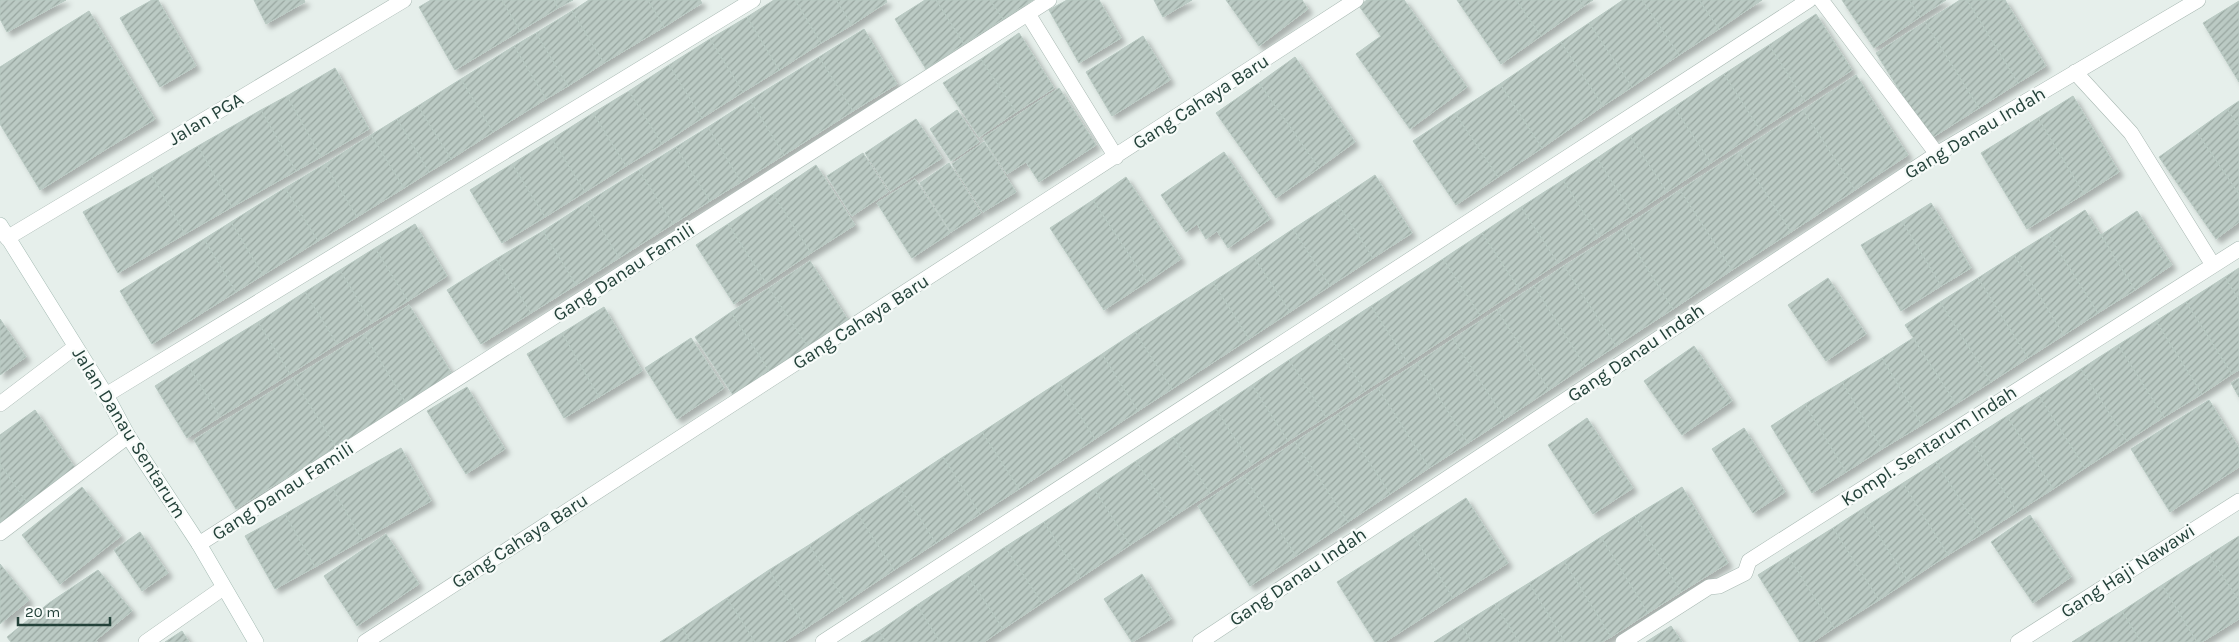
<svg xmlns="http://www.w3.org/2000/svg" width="2239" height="642" font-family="Karla,sans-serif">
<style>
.building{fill:url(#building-hatch);stroke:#b8c9c2;filter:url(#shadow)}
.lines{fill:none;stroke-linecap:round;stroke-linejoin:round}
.street-casing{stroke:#a8b8b2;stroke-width:16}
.secondary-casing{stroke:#a4bbb3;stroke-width:16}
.street{stroke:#fff;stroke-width:15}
.secondary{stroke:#fff;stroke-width:15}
.labels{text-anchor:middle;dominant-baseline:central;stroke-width:4.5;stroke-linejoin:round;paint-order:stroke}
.street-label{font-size:19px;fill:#24423a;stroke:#f7fbf9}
</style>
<defs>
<pattern id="building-hatch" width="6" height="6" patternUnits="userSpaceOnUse" patternTransform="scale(1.25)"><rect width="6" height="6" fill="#bbcac4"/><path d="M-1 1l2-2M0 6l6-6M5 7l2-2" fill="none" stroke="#98a6a0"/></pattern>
<filter id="shadow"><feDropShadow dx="4.5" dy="4.5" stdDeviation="2.5" flood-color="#0004"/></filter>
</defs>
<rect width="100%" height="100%" fill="#e6efeb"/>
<path class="building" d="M0,0h66l-59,32 -7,-13z
M152,0h6l38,66 -36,21 -40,-69z
M254,0h50l1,2 -39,22z
M431,0h71l18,31 -65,39 -36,-63z
M502,0h52l4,8 -38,23z
M554,0h19l-15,8z
M589,0h59l16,27 -60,36 -32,-52z
M648,0h52l2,3 -38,24z
M774,0h21l26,43 -42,27 -32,-53z
M795,0h41l16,25 -31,18z
M836,0h50l1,2 -35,23z
M925,0h11l28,44 -38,25 -31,-50z
M936,0h54l13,19 -39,25z
M990,0h43l-30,19z
M1067,0h32l22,38 -42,25 -30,-53z
M1154,0h38l-29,17z
M1226,0h76l6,9 -49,37z
M1367,0h37l63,87 -57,42 -54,-75 25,-18 -22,-30z
M1457,0h59l25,36 -40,28z
M1516,0h63l5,6 -43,30z
M1579,0h14l-9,6z
M1623,0h19l37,55 -47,32 -43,-64z
M1642,0h57l20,29 -40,26z
M1699,0h63l-43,29z
M1842,0h67l11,17 -46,31z
M1909,0h37l-26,17z
M1960,0h7l51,83 -39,25 -54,-86z
M1967,0h38l41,66 -28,17z
M2239,1v81l-36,-59z
M89,11l66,108 -115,71 -40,-66v-57z
M572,11l32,52 -36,23 -32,-53z
M1816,14l36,56 -47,31 -36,-56z
M747,17l32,53 -36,22 -33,-53z
M1925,22l54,86 -49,31 -54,-86z
M1589,23l43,64 -29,19 -42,-64z
M864,29l33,55 -44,27 -34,-54z
M536,33l32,53 -22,13 -32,-53z
M1019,33l35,55 -38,24 -35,-53z
M1143,36l27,44 -58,36 -26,-44z
M710,39l33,53 -41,26 -33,-53z
M1561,42l42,64 -61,42 -42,-64z
M1769,45l36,56 -45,29 -36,-56z
M514,46l32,53 -53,33 -32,-53z
M819,57l34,54 -69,44 -34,-55z
M1295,57l60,85 -36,26 -60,-85z
M981,59l35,53 -37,25 -36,-54z
M669,65l33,53 -40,26 -33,-53z
M335,68l34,61 -48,28 -34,-61z
M1724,74l36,56 -49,33 -37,-56z
M1856,75l52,80 -53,35 -52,-80z
M461,79l32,53 -42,27 -33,-53z
M1259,83l60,85 -43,30 -60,-85z
M1500,84l42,64 -44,29 -43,-64z
M1059,88l37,57 -57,37 -13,-20 -19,12 -24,-36z
M629,91l33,53 -36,22 -33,-53z
M287,96l34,61 -25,14 -35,-61z
M2073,96l46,76 -35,22 -46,-76z
M750,100l34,55 -43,27 -33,-55z
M2239,101v25l-12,-17z
M418,106l33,53 -22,13 -32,-53z
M1674,107l37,56 -44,29 -37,-56z
M2227,109l12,17v68l-43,-63z
M261,110l35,61 -64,36 -34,-61z
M957,110l22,32 -28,19 -21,-32z
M1803,110l52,80 -64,42 -52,-80z
M593,113l33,53 -41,26 -33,-53z
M1455,113l43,64 -42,28 -43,-64z
M2038,118l46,76 -57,35 -46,-76z
M397,119l32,53 -25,16 -33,-53z
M916,119l26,39 -52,33 -25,-38z
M708,127l33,55 -31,19 -34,-54z
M2196,131l43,63v28l-23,17 -57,-82z
M371,135l33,53 -47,29 -32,-53z
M1630,136l37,56 -34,23 -36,-57z
M552,139l33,53 -40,25 -33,-53z
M984,142l32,50 -33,20 -31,-48z
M198,146l34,61 -47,27 -34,-60z
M676,147l34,54 -37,23 -34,-54z
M1224,152l46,67 -42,29 -11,-17 -11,8 -9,-15 -11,8 -25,-37z
M1739,152l52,80 -59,38 -52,-80z
M863,153l25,39 -36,24 -25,-40z
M1597,158l36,57 -34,22 -36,-57z
M949,163l32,50 -30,19 -31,-49z
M325,164l32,53 -39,24 -33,-53z
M512,164l33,53 -43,26 -32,-53z
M816,165l39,60 -44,28 -38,-59z
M639,170l34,54 -54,34 -33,-55z
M151,174l34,60 -67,39 -35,-61z
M1375,175l37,58 -39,25 -37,-57z
M1126,177l55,82 -34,23 -54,-82z
M915,179l35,54 -38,25 -35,-55z
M1563,180l36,57 -41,26 -37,-56z
M285,188l33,53 -55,34 -32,-53z
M1680,190l52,80 -59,39 -51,-80z
M773,194l38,59 -45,30 -38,-59z
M1093,200l54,82 -43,28 -54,-82z
M1336,201l37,57 -43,28 -37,-57z
M586,203l33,55 -43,27 -33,-54z
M1931,203l40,65 -30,18 -39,-65z
M1521,207l37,56 -39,26 -37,-56z
M2085,210l50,80 -37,23 -50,-79z
M2137,211l35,54 -37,25 -34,-55z
M1902,221l39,65 -40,25 -40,-66z
M231,222l32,53 -27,17 -32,-53z
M415,224l32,52 -39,25 -33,-53z
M728,224l38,59 -32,21 -38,-59z
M1293,229l37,57 -40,26 -37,-56z
M1622,229l51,80 -57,37 -52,-80z
M543,231l33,54 -45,28 -35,-54z
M1482,233l37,56 -39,26 -37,-56z
M2048,234l50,79 -34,22 -50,-80z
M204,239l32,53 -84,52 -32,-53z
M375,248l33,53 -36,22 -32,-53z
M2014,255l50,80 -36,23 -50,-80z
M1253,256l37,56 -41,27 -36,-57z
M496,259l35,54 -50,31 -34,-54z
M1443,259l37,56 -72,48 -37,-57z
M810,261l40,62 -40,27 -41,-62z
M1564,266l52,80 -31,20 -51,-80z
M2239,268v32l-14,-23z
M340,270l32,53 -35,21 -32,-52z
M2225,277l14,23v70l-7,4 -46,-72z
M1828,278l38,56 -40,27 -38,-56z
M1978,278l50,80 -37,24 -51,-80z
M1213,282l36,57 -77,50 -37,-57z
M1534,286l51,80 -36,24 -52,-80z
M769,288l41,62 -39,24 -40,-62z
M305,292l32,52 -47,30 -32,-52z
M1940,302l51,80 -35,22 -51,-79z
M2186,302l46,72 -30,20 -46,-73z
M409,305l43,69 -46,29 -42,-69z
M1371,306l37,57 -43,28 -37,-57z
M604,307l38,64 -43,26 -37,-64z
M1497,310l52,80 -44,29 -52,-80z
M731,312l40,62 -36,24 -40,-61z
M0,319l26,38 -26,18z
M2156,321l46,73 -38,23 -46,-72z
M258,322l32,52 -70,43 -32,-52z
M1135,332l37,57 -34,22 -36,-57z
M562,333l37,64 -35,21 -37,-64z
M364,334l42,69 -70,44 -43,-69z
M1328,334l37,57 -39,26 -37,-57z
M691,338l33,50 -47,31 -32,-51z
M1913,338l43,66 -34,21 -40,-67z
M1453,339l52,80 -37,24 -51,-80z
M2118,345l46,72 -37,24 -46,-72z
M1694,346l38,55 -50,34 -38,-54z
M1102,354l36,57 -43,28 -36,-57z
M1882,358l40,67 -40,24 -40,-67z
M1289,360l37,57 -38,24 -36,-56z
M1417,363l51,80 -39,25 -51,-80z
M188,365l32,52 -33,21 -32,-52z
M2081,369l46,72 -42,27 -46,-72z
M293,378l43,69 -100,62 -42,-69z
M2239,378v19l-8,-14z
M1059,382l36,57 -76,50 -37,-57z
M1842,382l40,67 -36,23 -41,-68z
M1252,385l36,56 -36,24 -36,-56z
M467,387l38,62 -39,25 -39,-63z
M1378,388l51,80 -39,26 -52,-80z
M2039,396l46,72 -32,21 -46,-73z
M2209,400l30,48v19l-69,45 -39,-63z
M1805,404l41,68 -34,21 -41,-67z
M1216,409l36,56 -42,28 -37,-56z
M35,410l43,62 -48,35 -30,-43v-29z
M1338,414l52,80 -42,28 -53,-80z
M2007,416l46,73 -36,23 -46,-73z
M1587,418l46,70 -40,26 -45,-69z
M1744,428l41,64 -32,21 -41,-64z
M982,432l37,57 -39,25 -37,-57z
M1173,437l37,56 -37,24 -37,-56z
M1971,439l46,73 -35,22 -46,-72z
M1295,442l53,80 -52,34 -52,-80z
M401,448l30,53 -69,39 -30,-53z
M943,457l37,57 -44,29 -37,-57z
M1136,461l37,56 -43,28 -36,-56z
M1936,462l46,72 -34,21 -45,-72z
M0,464l30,43 -30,22z
M1244,476l52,80 -46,30 -52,-80z
M1903,483l45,72 -40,26 -46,-72z
M899,486l37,57 -42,27 -37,-57z
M82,487l39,49 -61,48 -38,-49z
M332,487l30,53 -47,27 -30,-53z
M1682,487l46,76 -47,29 -46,-76z
M1094,489l36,56 -50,33 -36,-56z
M1466,498l42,65 -55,35 -41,-65z
M1862,509l46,72 -29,19 -46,-72z
M857,513l37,57 -48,32 -37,-57z
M285,514l30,53 -40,22 -30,-53z
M2030,515l41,62 -38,26 -42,-61z
M1635,516l46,76 -33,21 -47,-76z
M1044,522l36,56 -38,25 -37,-56z
M1833,528l46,72 -45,28 -46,-72z
M140,532l28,41 -26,18 -28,-41z
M1412,533l41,65 -68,44h-10l-38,-60z
M386,534l33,50 -62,42 -33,-50z
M2239,536v65l-30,-46z
M1601,537l47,76 -37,24 -47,-76z
M809,545l37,57 -40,26 -37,-58z
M1005,547l37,56 -39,26 -37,-56z
M2209,555l30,46v18l-37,23h-5l-35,-57z
M1788,556l46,72 -21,14h-13l-42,-67z
M1564,561l47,76 -9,5h-37l-36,-59z
M0,564l29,36 -29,24z
M98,570l34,41 -36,29 1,2h-86l-4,-5 42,-34z
M769,570l37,58 -22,14h-29l-28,-44z
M966,573l37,56 -19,13h-44l-23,-37z
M1142,574l29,45 -39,23 -28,-43z
M1529,583l36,59h-46l-24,-38z
M2162,585l35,57h-56l-19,-31z
M727,598l28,44h-64l-9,-14z
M1495,604l24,38h-47l-11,-17z
M917,605l23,37h-54l-7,-11z
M2122,611l19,31h-69z
M1461,625l11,17h-38z
M1671,626l11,16h-36z
M682,628l9,14h-31z
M182,631l7,11h-24z
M879,631l7,11h-25z"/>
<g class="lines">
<defs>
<path id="street" d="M1821,0l116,154
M1028,14l88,143
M2075,72l56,61 82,132
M7,238l397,-238
M106,395l647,-395
M0,404l75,-57
M0,533l128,-97
M199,544l850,-544
M146,642l77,-54
M365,642l991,-642
M823,642l986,-642
M1200,642l737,-488 261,-154
M1623,642l86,-55 10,-1 26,-13 4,-12 490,-312
M2018,642l221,-141"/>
<path id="secondary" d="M0,225l106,170 22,41 71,108 57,98"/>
</defs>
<use href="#street" class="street-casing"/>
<use href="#secondary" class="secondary-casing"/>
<use href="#street" class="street"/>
<use href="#secondary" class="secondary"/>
</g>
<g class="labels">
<g class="street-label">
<text transform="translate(1201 102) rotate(-33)">Gang Cahaya Baru</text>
<text transform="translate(206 119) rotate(-31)">Jalan PGA</text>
<text transform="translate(1975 133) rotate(-31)">Gang Danau Indah</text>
<text transform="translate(624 272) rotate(-33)">Gang Danau Famili</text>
<text transform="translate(861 322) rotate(-33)">Gang Cahaya Baru</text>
<text transform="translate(1636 353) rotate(-34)">Gang Danau Indah</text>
<text transform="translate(129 433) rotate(58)">Jalan Danau Sentarum</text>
<text transform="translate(1929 446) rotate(-33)">Kompl. Sentarum Indah</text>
<text transform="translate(283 491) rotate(-33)">Gang Danau Famili</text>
<text transform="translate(520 541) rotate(-33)">Gang Cahaya Baru</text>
<text transform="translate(2128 571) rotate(-33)">Gang Haji Nawawi</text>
<text transform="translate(1298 577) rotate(-34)">Gang Danau Indah</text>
</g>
</g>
<path d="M18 617v8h92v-8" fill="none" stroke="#24423a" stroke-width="2.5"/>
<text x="25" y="617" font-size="15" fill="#24423a" stroke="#f7fbf9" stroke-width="4" paint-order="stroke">20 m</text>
</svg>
